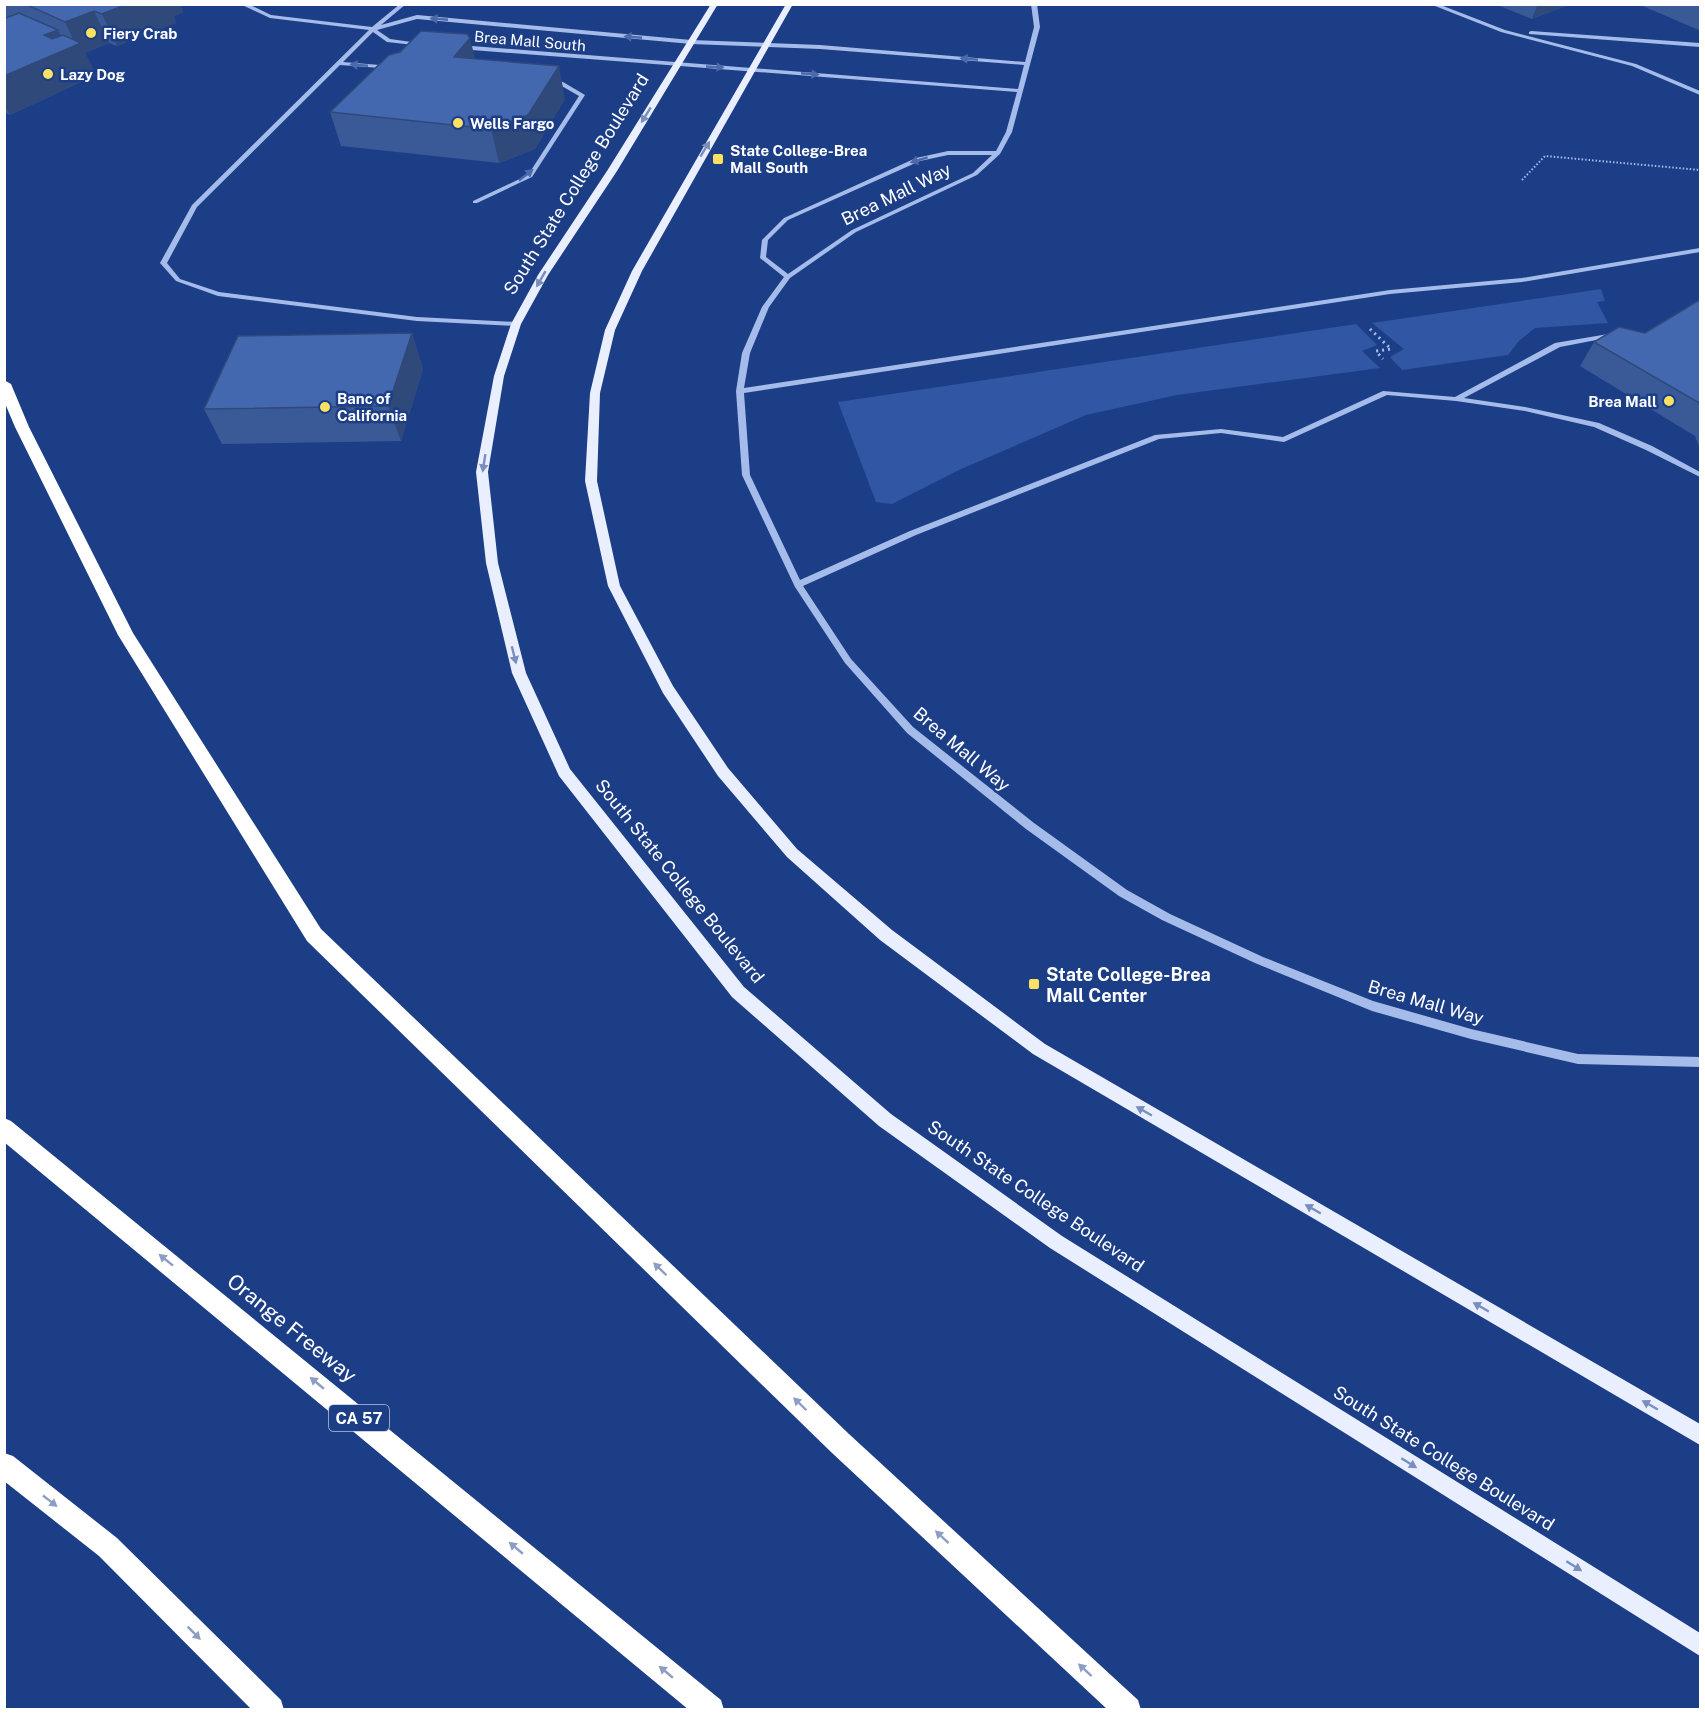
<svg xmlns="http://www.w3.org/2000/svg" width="1705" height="1714" font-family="'Public Sans',sans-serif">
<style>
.green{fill:#3056a4}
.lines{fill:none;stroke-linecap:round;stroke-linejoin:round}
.path-far1{stroke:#a5bceb;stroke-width:2;stroke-dasharray:1.5 2;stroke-linecap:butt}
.path{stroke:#a5bceb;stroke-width:3;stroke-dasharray:2 4;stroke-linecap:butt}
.minor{fill:#a5bceb;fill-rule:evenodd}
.major{fill:#eaefff;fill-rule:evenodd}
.highway{fill:#fff;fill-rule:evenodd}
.wall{fill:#3a5997}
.shaded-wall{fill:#30497b}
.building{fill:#4468b0;stroke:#30497b;stroke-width:1.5}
.oneway{fill:#4c6aaa}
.oneway2{fill:#798ebd}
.oneway3{fill:#8e9ec3}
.poi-dot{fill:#fce162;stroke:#1c3e87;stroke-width:2}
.labels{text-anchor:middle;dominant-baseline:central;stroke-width:5;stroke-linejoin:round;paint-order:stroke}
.far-poi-label{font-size:15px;font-weight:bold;fill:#fff;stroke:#1c3e87;text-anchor:start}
.far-street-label{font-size:15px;fill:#fff;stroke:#1c3e87}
.shield{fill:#1c3e87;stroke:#bbc5db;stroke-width:1.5}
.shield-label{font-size:16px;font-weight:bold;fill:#fff}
.street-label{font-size:18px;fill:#fff;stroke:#1c3e87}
.poi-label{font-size:18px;font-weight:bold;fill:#fff;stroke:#1c3e87;text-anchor:start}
.near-street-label{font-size:21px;fill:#fff;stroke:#1c3e87}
</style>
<rect width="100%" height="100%" fill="#1c3e87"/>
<path class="green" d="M1601,289l4,12 -8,1 11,21 -73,5 -16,13 -11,14 -106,15 -12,-13 14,-8 -32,-26z
M1356,324l21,21 -15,6 18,17 -203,27 -91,20 -127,55 -67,34 -16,-2 -38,-100z"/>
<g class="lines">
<path class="path-far1" d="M1522,180l23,-24 155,14"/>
<path class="path" d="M1370,329l21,20 -15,2 7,8"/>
<path class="minor" d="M240,4h8l23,11 101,12 28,-23h6l-25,21 36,-10 274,25 129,5 205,17 9,-35 -3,-23h6l3,23 -28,105 -12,22 -23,21 -121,57 -66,46 -21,29 -19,46 -6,35 646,-98 132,-12 178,-30v4l-178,30 -132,12 -646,99 6,82 50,105 110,-49 245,-96 66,-6 62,8 100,-46 72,6 100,-54 65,-11v4h-3l-57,11 -96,51 61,9 74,16 53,23 48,26v5l-54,-27 -52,-23 -69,-16 -69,-10 -69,-6 -103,47 -63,-9 -62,6 -243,96 -113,51 48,73 62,68 121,96 93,67 43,24 93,43 110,44 98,28 107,25 122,3v10l-122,-3 -107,-25 -99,-28 -117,-48 -93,-43 -43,-24 -93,-67 -119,-96 -62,-70 -50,-76 -53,-112 -6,-84 6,-38 20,-46 22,-30 -24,-19 2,-18 22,-22 132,-60 32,-7h48l10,-19 11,-40 -558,-43 -3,-2 3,-2 559,44 6,-24 -204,-16 -129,-5 -274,-25 -40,11 13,9 36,5 -3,2 -36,-4 -14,-10 -30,30 49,4 3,2 -1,1 -54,-4 -143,142 -30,56 13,16 39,13 198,25 99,5 4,2 -4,2 -99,-5 -199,-25 -42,-15 -16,-18 32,-58 177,-175 -99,-12zM948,155h44l-19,18 -121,57 -64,44 -22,-17 2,-17 20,-20 132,-59z
M1430,4h8l67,26 131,34 64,27v4l-68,-29 -131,-34z
M1531,31l169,12v4l-171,-13v-2z
M551,80l12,2 22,13 -53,82 -55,26h-4v-2l55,-26 51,-79 -19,-11 -11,-2v-2z"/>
<path class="major" d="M711,4h7l-101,167 -69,104 -27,49 -17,52 -16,96 10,91 28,110 44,96 174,218 147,127 171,122 638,397v23l-650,-408 -171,-122 -147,-129 -173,-221 -47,-103 -26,-110 -10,-91 18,-96 17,-52 27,-49 69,-104z
M786,4h7l-151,267 -27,59 -15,63 -3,88 23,105 53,100 55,82 69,81 95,81 153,114 655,380v21l-667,-391 -153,-114 -93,-83 -69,-81 -55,-83 -55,-107 -23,-105 5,-88 15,-63 27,-59z"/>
<path class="highway" d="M4,380l7,4 18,43 104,206 188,296 528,505 289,266 3,10h-33l-277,-258 -524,-511 -189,-306 -103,-208 -11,-26z
M4,1118l7,3 710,579 3,10h-35l-685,-568z
M4,1453l9,3 104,82 164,162 3,10h-32l-153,-154 -95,-75z"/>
</g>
<path class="wall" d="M4,4h176l3,8 -9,4 2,7 -59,23 -8,-3 -24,10 11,22 -86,40 -6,-3z
M1495,4h76l-39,15z
M1638,4h63v27z
M475,59l90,40 -30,50 -36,14 -158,-17 -11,-34z
M1701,299v153l-6,-16 -115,-70 14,-24 51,-9z
M412,333l11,36 -22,72 -179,3 -18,-35z"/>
<path class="shaded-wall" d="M127,4h53l3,8 -9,4 2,7 -59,23 -15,-32z
M1538,4h33l-39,15z
M94,11l15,32 -24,10 11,22 -86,40 -6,-10v-29l40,-41 14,-5 9,19 9,-4 -11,-23z
M470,38l8,32 -24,-13z
M559,66l6,33 -30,50 -36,14 -8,-34z
M412,333l11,36 -22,72 -13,-35z"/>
<path class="building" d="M25,4h102l-25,10 -8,-3 -29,11z
M19,13l39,17 -14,5 8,4 11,-4 18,8 -77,33v-59l2,1z
M421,31l46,3 3,4 -16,19 105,9 -31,49 -37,14 -161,-17 59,-57 11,-3z
M1701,299v105l-107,-62 25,-15 26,6z
M412,333l-24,73 -184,3 34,-73z"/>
<defs><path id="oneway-solid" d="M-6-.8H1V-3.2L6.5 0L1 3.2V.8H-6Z" transform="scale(1.5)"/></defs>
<g class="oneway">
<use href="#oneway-solid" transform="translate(439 19) rotate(-175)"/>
<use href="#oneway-solid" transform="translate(633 37) rotate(-175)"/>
<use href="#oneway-solid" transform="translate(969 59) rotate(-175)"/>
<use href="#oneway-solid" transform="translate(359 65) rotate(-175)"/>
<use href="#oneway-solid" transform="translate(715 67) rotate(3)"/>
<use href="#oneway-solid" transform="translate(810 74) rotate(5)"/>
<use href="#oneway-solid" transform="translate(919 160) rotate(163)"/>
<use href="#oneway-solid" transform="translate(526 175) rotate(-38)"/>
</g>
<g class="oneway2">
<use href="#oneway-solid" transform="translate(646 115) rotate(122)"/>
<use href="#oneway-solid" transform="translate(705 149) rotate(-59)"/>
<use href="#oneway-solid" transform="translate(541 279) rotate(120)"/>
<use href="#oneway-solid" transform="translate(484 463) rotate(99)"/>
<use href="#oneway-solid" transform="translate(514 655) rotate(76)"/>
<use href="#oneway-solid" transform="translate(1144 1111) rotate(-150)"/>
<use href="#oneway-solid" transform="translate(1313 1209) rotate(-150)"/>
<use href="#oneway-solid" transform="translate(1481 1307) rotate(-150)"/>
<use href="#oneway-solid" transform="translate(1650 1405) rotate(-150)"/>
<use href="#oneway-solid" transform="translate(1409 1463) rotate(32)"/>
<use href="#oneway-solid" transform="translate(1574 1566) rotate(32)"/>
</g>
<g class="oneway3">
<use href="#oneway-solid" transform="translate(166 1260) rotate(-141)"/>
<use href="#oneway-solid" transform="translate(660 1269) rotate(-136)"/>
<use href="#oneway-solid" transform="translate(317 1383) rotate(-140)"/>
<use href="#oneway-solid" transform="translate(800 1404) rotate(-136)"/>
<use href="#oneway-solid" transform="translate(50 1501) rotate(38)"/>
<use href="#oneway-solid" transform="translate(942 1537) rotate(-137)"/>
<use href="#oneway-solid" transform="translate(516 1548) rotate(-140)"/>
<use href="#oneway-solid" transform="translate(194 1633) rotate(45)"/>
<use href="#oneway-solid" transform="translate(1085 1670) rotate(-137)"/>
<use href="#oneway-solid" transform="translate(666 1672) rotate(-140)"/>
</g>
<g class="poi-dot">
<circle cx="91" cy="33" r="6"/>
<circle cx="48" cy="74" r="6"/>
<circle cx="458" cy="123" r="6"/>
<rect x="712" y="153" width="12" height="12" rx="3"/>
<circle cx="1669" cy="401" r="6"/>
<circle cx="325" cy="407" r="6"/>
<rect x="1028" y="978" width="12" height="12" rx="3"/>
</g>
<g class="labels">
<g class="far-poi-label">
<text x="103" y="33">Fiery Crab</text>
<text x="60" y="74">Lazy Dog</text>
<text x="470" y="123">Wells Fargo</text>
<text x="730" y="150">State College-Brea<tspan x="730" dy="17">Mall South</tspan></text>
<text x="337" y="398">Banc of<tspan x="337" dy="17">California</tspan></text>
<text x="1657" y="401" text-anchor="end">Brea Mall</text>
</g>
<g class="far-street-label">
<text transform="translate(530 41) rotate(5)">Brea Mall South</text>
</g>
<rect class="shield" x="329" y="1405" width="60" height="26" rx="4.5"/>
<g class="shield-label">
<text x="359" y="1418">CA 57</text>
</g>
<g class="street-label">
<text transform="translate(576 184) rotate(-58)">South State College Boulevard</text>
<text transform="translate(896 194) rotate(-26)">Brea Mall Way</text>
<text transform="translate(962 749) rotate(40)">Brea Mall Way</text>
<text transform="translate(680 881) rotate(51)">South State College Boulevard</text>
<text transform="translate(1426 1002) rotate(16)">Brea Mall Way</text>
<text transform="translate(1036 1196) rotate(34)">South State College Boulevard</text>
<text transform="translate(1444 1458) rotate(32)">South State College Boulevard</text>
</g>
<g class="poi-label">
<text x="1046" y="974">State College-Brea<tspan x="1046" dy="21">Mall Center</tspan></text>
</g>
<g class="near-street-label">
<text transform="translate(292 1328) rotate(39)">Orange Freeway</text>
</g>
</g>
<rect width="1705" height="1714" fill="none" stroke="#ffffff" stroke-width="12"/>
</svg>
